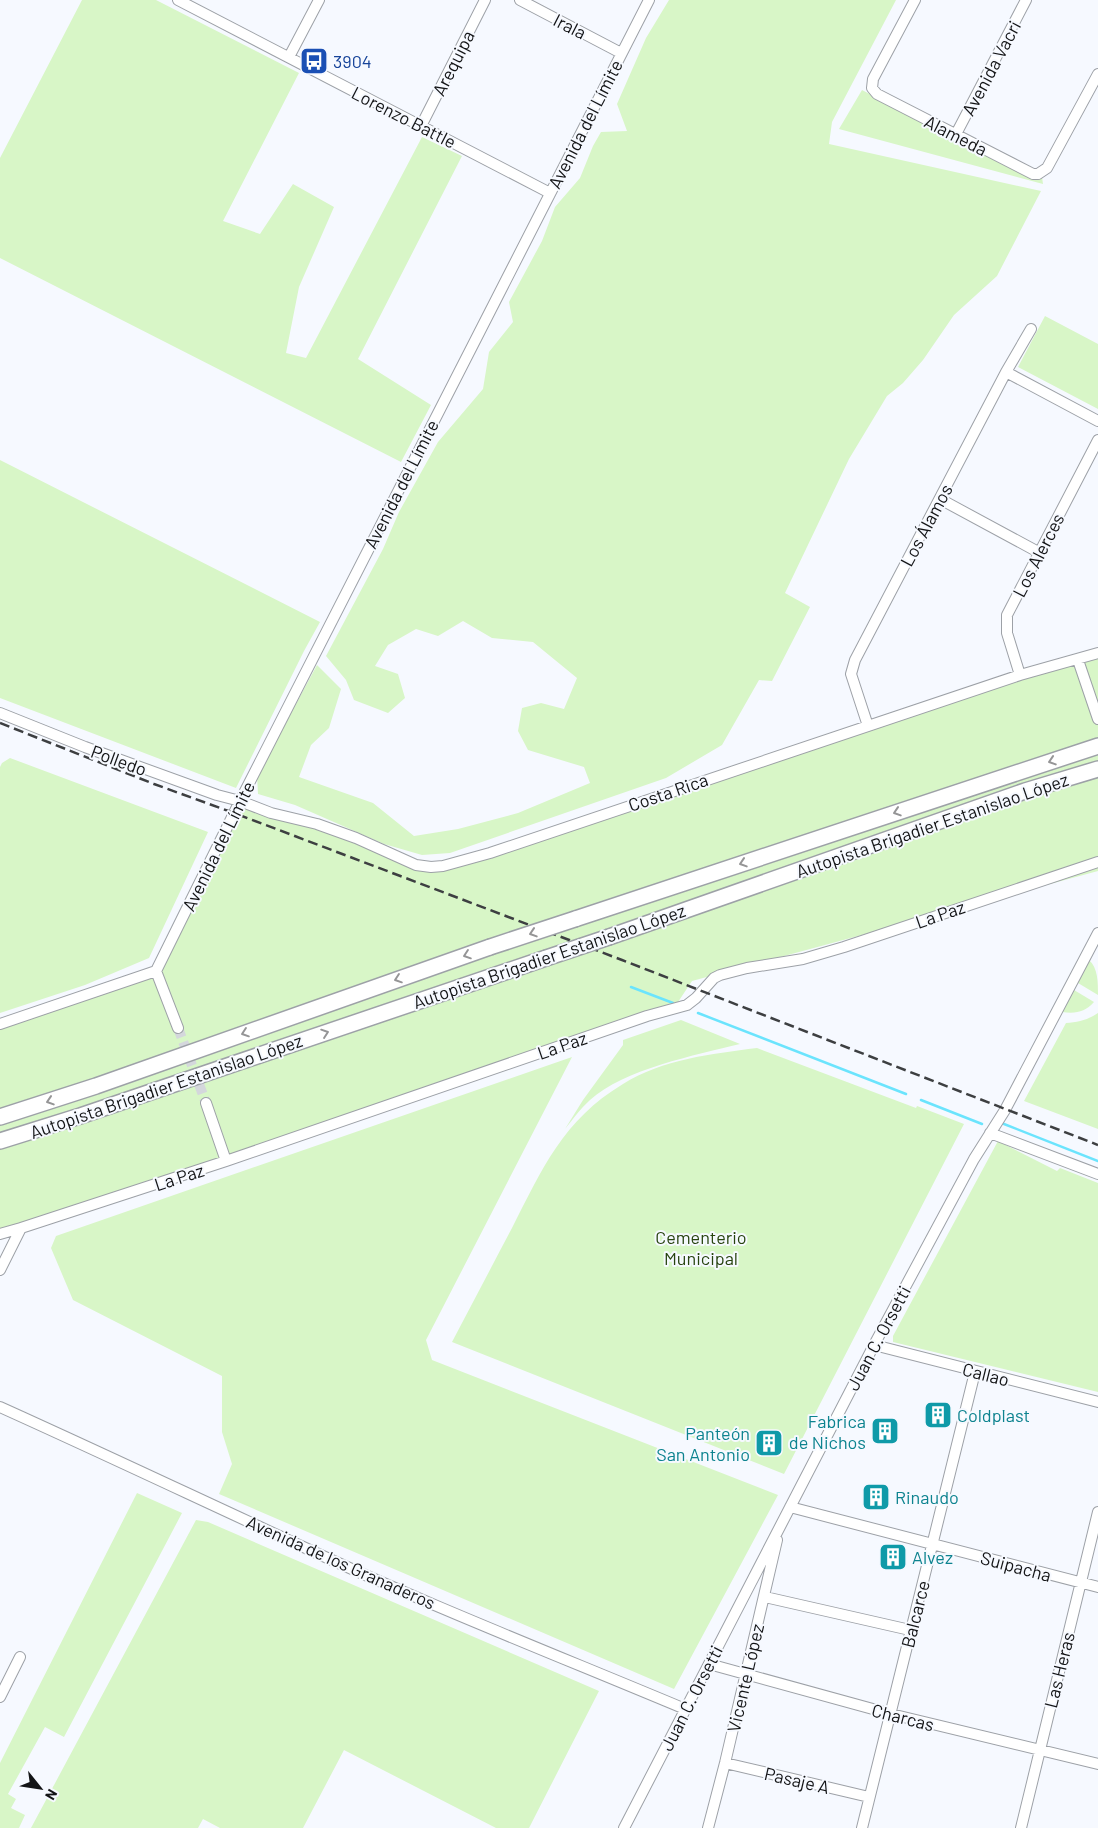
<svg xmlns="http://www.w3.org/2000/svg" width="1098" height="1828" font-family="Barlow,sans-serif">
<style>
.green{fill:#d8f6c7}
.lines{fill:none;stroke-linecap:round;stroke-linejoin:round}
.stream{stroke:#6be4fd;stroke-width:2.5}
.minor-tunnel{stroke:#d4d7dc;stroke-width:10;stroke-dasharray:10 5;stroke-linecap:butt}
.minor-casing{stroke:#9da1a7;stroke-width:12}
.highway-casing{stroke:#9da1a7;stroke-width:18}
.minor{stroke:#fff;stroke-width:10}
.highway{stroke:#fff;stroke-width:15}
.rail{stroke:#3d3f41;stroke-width:2.5;stroke-dasharray:10 5;stroke-linecap:butt}
.highway-bridge-casing{stroke:#9da1a7;stroke-width:18;stroke-linecap:butt}
.highway-bridge{stroke:#fff;stroke-width:15}
.oneway{stroke:#959596}
.labels{text-anchor:middle;dominant-baseline:central;stroke-width:4;stroke-linejoin:round;paint-order:stroke}
.street-label{font-size:18px;fill:#131416;stroke:#f6f9ff}
.transit-label{font-size:18px;fill:#164399;stroke:#f6f9ff;text-anchor:start}
.park-label{font-size:18px;fill:#27440f;stroke:#f6f9ff}
.culture-label{font-size:18px;fill:#0d838f;stroke:#f6f9ff;text-anchor:start}
</style>
<rect width="100%" height="100%" fill="#f6f9ff"/>
<path class="green" d="M82,0h74l143,73 -76,148 37,13 33,-50 41,23 -35,80 -13,66 20,5 116,-221 40,19 -104,203 73,46 -30,57 -401,-204v-100z
M669,0h227l-64,122 -3,22 212,47 -44,85 -43,39 -31,45 -20,23 -16,13 -38,63 -64,134 25,14 -38,74 -13,-1 -37,65 -56,33 -216,75 -28,2 -38,-11 -89,-39 -37,-11 -1,-18 60,-111 24,24 -12,39 -18,17 -12,32 74,26 41,33 44,-7 60,-16 72,-30 -6,-16 -56,-17 -10,-19 4,-23 19,-5 23,6 13,-31 -44,-36 -41,-4 -29,-17 -25,15 -22,-7 -28,16 -13,21 23,8 7,24 -17,15 -34,-13 -8,-20 -20,-24 57,-107 16,-37 39,-70 45,-53 6,-37 24,-30 -4,-20 33,-61 13,-34 25,-29 13,-32 8,-14 26,-1 -10,-27 29,-66z
M862,90l92,48 88,39 1,7 -204,-55z
M1045,316l53,28v65l-80,-42z
M0,460l320,162 -16,29 -68,137 -236,-90z
M1098,653v218l-406,110 -14,21 -31,14 -647,218v-210l156,-53 84,-170 191,66z
M10,758l198,74 -59,126 -64,27 -85,28v-246l2,-4z
M1089,960c9,8 9,22 9,35l-20,-12z
M1074,990l20,12c-9,10 -18,12 -32,10z
M1098,1013v116l-74,-28 42,-78c12,-1 22,-3 32,-10z
M681,1020l59,24c-44,11 -116,25 -150,56 -9,8 -17,19 -25,29l18,-29 40,-55v-5z
M757,1048l159,60 1,-2 47,18 -180,350 -332,-132c20,-38 40,-76 60,-114 30,-59 51,-108 111,-144 40,-25 88,-30 134,-36z
M572,1057l-146,283 6,20 346,135 -104,194 -455,-195 13,-30 -10,-32v-56l-149,-76 -22,-52 5,-12z
M998,1141l59,30 3,-3 38,15v209l-205,-50v-6z
M137,1493l45,20 -118,224 -19,-10 -37,67 8,5 -5,9 14,7 -6,13h-19v-65z
M196,1520l12,2 391,169 -70,137h-33l-152,-78 -41,78h-83l-17,-9 -5,9h-167z"/>
<g class="lines">
<path class="stream" d="M631,987l42,16
M698,1013l208,81
M921,1100l61,24
M1004,1124l94,37"/>
<path class="minor-tunnel" d="M178,1028l28,75"/>
<defs>
<path id="minor" d="M178,0l372,193
M520,0l101,53
M915,0l-42,79 -1,9 5,6 156,80h5l9,-6 51,-94
M289,57l30,-57
M421,126l64,-126
M955,136l71,-136
M1006,372l92,49
M940,499l100,54
M1078,660l20,59
M1020,675l-13,-42v-18l91,-175
M0,713l85,34 132,48 23,6 31,12 46,11 39,14 60,27 15,2 12,-1 47,-13 530,-178 78,-22
M868,726l-17,-52 4,-14 151,-288 25,-43
M156,971l84,-170 409,-801
M156,971l22,57
M0,1024l156,-53
M206,1103l20,58
M990,1133l108,41
M0,1234l21,-6 205,-67 421,-145 40,-11 9,-7 18,-20 6,-3 27,-7 56,-9 41,-12 254,-85
M0,1270l21,-42
M874,1345l224,57
M0,1407c100,45 199,92 299,138 127,59 257,110 386,164
M790,1507l308,80
M765,1597l145,33
M709,1664l182,50 207,50
M0,1697l20,-40
M725,1763l144,34
M624,1828l250,-483 100,-186 31,-49 93,-177
M708,1828l17,-65 52,-223
M862,1828l113,-456
M1021,1828l77,-316"/>
<path id="highway" d="M575,919l523,-173
M609,937l416,-146 73,-22
M0,1117l96,-31 394,-139
M0,1141l80,-25 466,-158"/>
</defs>
<use href="#minor" class="minor-casing"/>
<use href="#highway" class="highway-casing"/>
<use href="#minor" class="minor"/>
<use href="#highway" class="highway"/>
<path class="rail" d="M0,723l154,61 80,29 388,147 476,185"/>
<defs>
<path id="highway-bridge" d="M490,947l85,-28
M546,958l63,-21"/>
</defs>
<use href="#highway-bridge" class="highway-bridge-casing"/>
<use href="#highway-bridge" class="highway-bridge"/>
</g>
<defs><path id="oneway-chevron" d="M-2-3.5L2.5 0L-2 3.5" fill="none" stroke-width="1.6" stroke-linecap="round" stroke-linejoin="round" transform="scale(1.25)"/></defs>
<g class="oneway">
<use href="#oneway-chevron" transform="translate(1052 761) rotate(162)"/>
<use href="#oneway-chevron" transform="translate(897 812) rotate(162)"/>
<use href="#oneway-chevron" transform="translate(743 863) rotate(162)"/>
<use href="#oneway-chevron" transform="translate(533 933) rotate(162)"/>
<use href="#oneway-chevron" transform="translate(467 955) rotate(161)"/>
<use href="#oneway-chevron" transform="translate(398 979) rotate(161)"/>
<use href="#oneway-chevron" transform="translate(245 1033) rotate(161)"/>
<use href="#oneway-chevron" transform="translate(325 1033) rotate(-19)"/>
<use href="#oneway-chevron" transform="translate(50 1101) rotate(162)"/>
</g>
<defs>
<symbol id="bus-square" viewBox="-11 -11 22 22"><rect x="-9" y="-9" width="18" height="18" rx="4" fill="#1a4fb4" stroke="#f6f9ff"/><path d="M-5-6H5V4H4V6H2V4H-2V6H-4V4H-5ZM-3.5-4V0h7V-4ZM-3.5 1.2v1.5H-2V1.2ZM2 1.2v1.5H3.5V1.2Z" fill="#fff"/></symbol>
<symbol id="building-square" viewBox="-11 -11 22 22"><rect x="-9" y="-9" width="18" height="18" rx="4" fill="#0f9aa8" stroke="#f6f9ff"/><path d="M-4-6H4V6H1V3H-1V6H-4ZM-2.5-4.3h1.7v1.8h-1.7ZM.8-4.3h1.7v1.8H.8ZM-2.5-1h1.7V.8h-1.7ZM.8-1h1.7V.8H.8Z" fill="#fff"/></symbol>
</defs>
<g fill-rule="evenodd">
<use href="#bus-square" x="298" y="45" width="32" height="32"/>
<use href="#building-square" x="922" y="1399" width="32" height="32"/>
<use href="#building-square" x="869" y="1415" width="32" height="32"/>
<use href="#building-square" x="753" y="1427" width="32" height="32"/>
<use href="#building-square" x="860" y="1481" width="32" height="32"/>
<use href="#building-square" x="877" y="1541" width="32" height="32"/>
</g>
<g class="labels">
<g class="street-label">
<text transform="translate(570 26) rotate(27)">Irala</text>
<text transform="translate(453 63) rotate(-63)">Arequipa</text>
<text transform="translate(991 68) rotate(-62)">Avenida Vacri</text>
<text transform="translate(404 117) rotate(27)">Lorenzo Battle</text>
<text transform="translate(585 124) rotate(-63)">Avenida del Límite</text>
<text transform="translate(956 135) rotate(27)">Alameda</text>
<text transform="translate(401 484) rotate(-63)">Avenida del Límite</text>
<text transform="translate(926 525) rotate(-62)">Los Álamos</text>
<text transform="translate(1038 555) rotate(-63)">Los Alerces</text>
<text transform="translate(119 760) rotate(20)">Polledo</text>
<text transform="translate(668 792) rotate(-19)">Costa Rica</text>
<text transform="translate(932 825) rotate(-19)">Autopista Brigadier Estanislao López</text>
<text transform="translate(218 846) rotate(-64)">Avenida del Límite</text>
<text transform="translate(940 914) rotate(-19)">La Paz</text>
<text transform="translate(549 956) rotate(-19)">Autopista Brigadier Estanislao López</text>
<text transform="translate(562 1045) rotate(-19)">La Paz</text>
<text transform="translate(166 1086) rotate(-19)">Autopista Brigadier Estanislao López</text>
<text transform="translate(179 1177) rotate(-18)">La Paz</text>
<text transform="translate(878 1338) rotate(-62)">Juan C. Orsetti</text>
<text transform="translate(986 1374) rotate(14)">Callao</text>
<text transform="translate(341 1562) rotate(24)">Avenida de los Granaderos</text>
<text transform="translate(1016 1566) rotate(15)">Suipacha</text>
<text transform="translate(915 1614) rotate(-76)">Balcarce</text>
<text transform="translate(1059 1670) rotate(-76)">Las Heras</text>
<text transform="translate(745 1678) rotate(-77)">Vicente López</text>
<text transform="translate(691 1698) rotate(-63)">Juan C. Orsetti</text>
<text transform="translate(903 1717) rotate(14)">Charcas</text>
<text transform="translate(797 1780) rotate(13)">Pasaje A</text>
</g>
<g class="transit-label">
<text x="333" y="61">3904</text>
</g>
<g class="park-label">
<text x="701" y="1237">Cementerio<tspan x="701" dy="21">Municipal</tspan></text>
</g>
<g class="culture-label">
<text x="957" y="1415">Coldplast</text>
<text x="866" y="1421" text-anchor="end">Fabrica<tspan x="866" dy="21">de Nichos</tspan></text>
<text x="750" y="1433" text-anchor="end">Panteón<tspan x="750" dy="21">San Antonio</tspan></text>
<text x="895" y="1497">Rinaudo</text>
<text x="912" y="1557">Alvez</text>
</g>
</g>
<g transform="translate(40 1788) rotate(120)" stroke="#f6f9ff" stroke-width="4" paint-order="stroke">
<path d="M0-4L9 19L0 12L-9 19Z" fill="#131416"/>
<text y="-8" font-size="14" font-weight="bold" text-anchor="middle" fill="#131416">N</text>
</g>
</svg>
